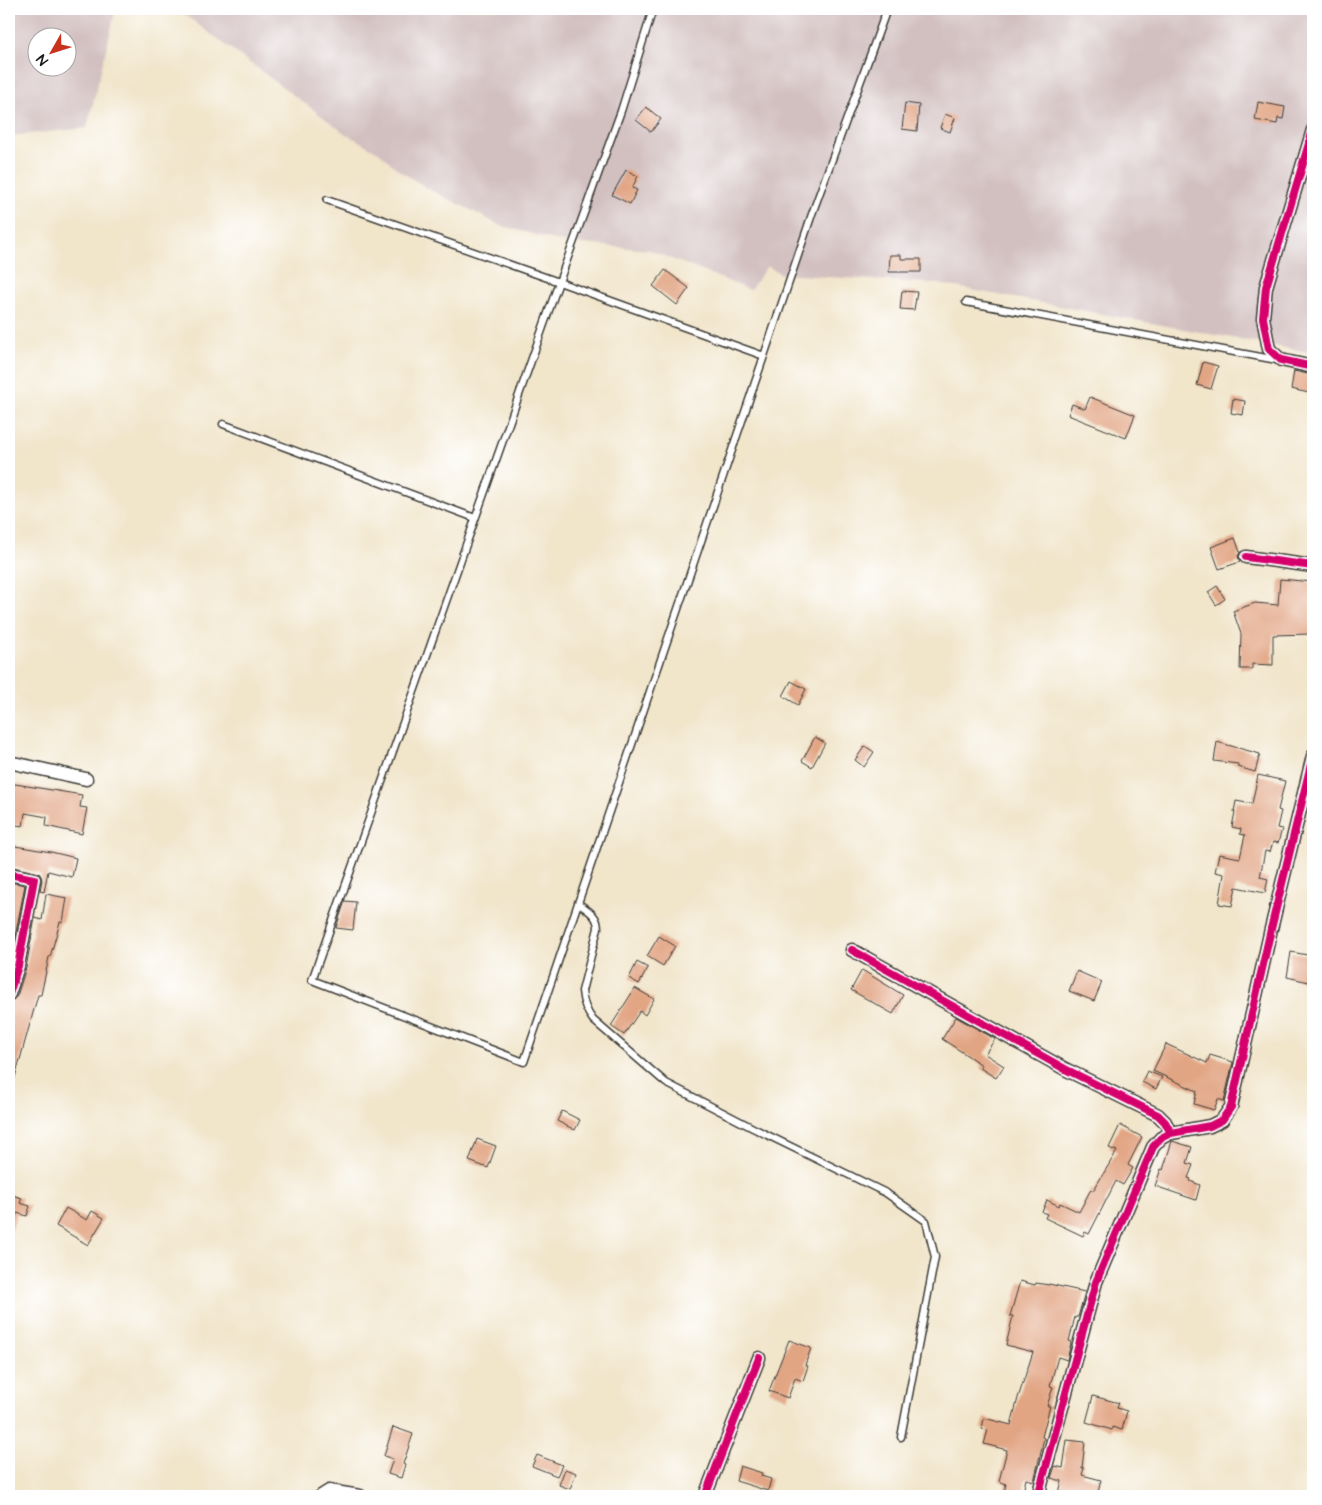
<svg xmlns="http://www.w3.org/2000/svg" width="1322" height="1505" font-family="'Architects Daughter',sans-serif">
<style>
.industrial{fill:#d2bfc0;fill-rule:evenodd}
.building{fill:#e2a584}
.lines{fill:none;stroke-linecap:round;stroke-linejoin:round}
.service-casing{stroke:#3c3a36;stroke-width:9}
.minor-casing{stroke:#3c3a36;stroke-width:15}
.service{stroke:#fff;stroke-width:6}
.minor{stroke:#fff;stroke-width:12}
.cycleway-casing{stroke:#fff;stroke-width:11}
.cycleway{stroke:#d6006c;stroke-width:8}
</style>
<rect width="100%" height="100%" fill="#fff"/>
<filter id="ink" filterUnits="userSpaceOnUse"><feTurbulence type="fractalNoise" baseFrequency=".02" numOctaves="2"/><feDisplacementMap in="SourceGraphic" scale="10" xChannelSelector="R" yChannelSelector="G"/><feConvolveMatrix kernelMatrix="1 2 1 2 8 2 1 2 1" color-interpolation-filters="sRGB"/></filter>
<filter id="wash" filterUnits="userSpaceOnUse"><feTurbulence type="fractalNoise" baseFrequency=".0096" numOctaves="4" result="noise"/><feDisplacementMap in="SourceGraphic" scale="20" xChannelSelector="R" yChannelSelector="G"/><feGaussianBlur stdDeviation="1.12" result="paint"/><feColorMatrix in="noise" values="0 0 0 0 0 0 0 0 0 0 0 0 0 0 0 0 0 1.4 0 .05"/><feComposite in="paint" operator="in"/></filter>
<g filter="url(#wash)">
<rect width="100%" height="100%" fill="#f1e5ca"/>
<path class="industrial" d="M9,9h107l-29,119 -78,8zM38,38h30v30h-30z
M177,9h1136v344l-374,-69 -158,-10 -14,-8 -17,24 -101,-40 -87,-8 -63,-17 -30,-16 -39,-19 -33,-21 -17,-16 -34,-19z"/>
<g id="blocks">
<path class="building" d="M1258,102l27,5 -2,12 -5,-1 -1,6 -22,-4z
M905,103l14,2 -2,26 -15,-2z
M646,107l15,12 -10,13 -15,-12z
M945,114l10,4 -5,14 -10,-4z
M626,170l12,6 -6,12 5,2 -7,14 -18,-9z
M890,255h11v4h20v13h-32z
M665,270l24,18 -12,17 -24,-19z
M902,291l15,1 -3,18 -14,-1z
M1203,362l15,4 -7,23 -14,-4z
M1294,371l18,4 -3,18 -18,-4z
M1090,397l45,18 -9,23 -58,-23 4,-11 13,5z
M1233,399l12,2 -2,14 -12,-2z
M1235,538l5,14 -2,4 2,6 -21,7 -8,-22z
M1280,579l33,3 -2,29v23l-38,1v30l-21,-1v5h-12l1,-35 -8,-23 22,-8 23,2z
M1217,586l8,13 -9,6 -8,-13z
M791,681l15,8 -8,16 -15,-9z
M815,737l10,6 -13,24 -10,-6z
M1217,742l43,12 -5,18 -17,-5v-3l-24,-3z
M865,746l9,6 -10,15 -9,-7z
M1258,775l27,6 -7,29 3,1 -4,17 5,1 -4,14 -5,-1 -3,10 -5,-1 -5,26 8,2 -3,14 -29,-6 -4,19 -13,-2 5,-30 -9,-2 4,-18 21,4 5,-23 -5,-1 1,-5 -9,-2 3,-15h-1l2,-11 16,3z
M9,783l73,12 -2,12 7,1 -5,26 -36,-8 1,-9 -22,-4 -2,13 -14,-2z
M15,846l36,6 25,6 -4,19 -24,-6 -4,21 -4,-1 2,-11 -1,-4 -2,-3 -30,-7v-6l3,1z
M9,882l16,3 -16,83z
M46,894l21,4 -4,24h-3l-10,35h-1l-8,38h-3l-26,93 -3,-1v-78l2,-7 6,-6 9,-28 9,-50 7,2z
M345,901l11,1 -3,28 -17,-2z
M659,936l16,10 -12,20 -16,-10z
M1291,952l22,4v27l-26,-6z
M637,962l11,6 -9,16 -10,-6z
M862,970l41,25 -10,19 -42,-24z
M1077,971l25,11 -8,19 -25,-10z
M635,988l19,11 -9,16 -5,-4 -16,24 -13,-9z
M956,1017l39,22 -10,15 19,12 -8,12 -16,-10 2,-3 -40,-26z
M1166,1044l41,19 3,-8 23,7 -9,39 -6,-2 -4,11 -20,-6 3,-13 -44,-20z
M1147,1071l15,6 -6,12 -14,-7z
M562,1111l18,9 -5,10 -18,-9z
M1120,1125l22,12 -14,28 5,3 -10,17 -7,-4 -27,53 -4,-2 -2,4 -38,-18 2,-4 -5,-2 5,-12 12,6 1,-3 19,9 12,-23 2,2 24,-40 -8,-3z
M477,1139l19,7 -8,22 -19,-7z
M1172,1141l20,6 -5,16 6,2 -5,13 3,1 -1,2 10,4 -4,15 -41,-14 6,-17 2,1z
M9,1194l13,4 -2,5 10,3 -3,10 -10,-3 -6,19 -2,-1z
M66,1208l21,12 5,-9 12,7 -16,27 -32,-19z
M1020,1281l15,4 1,-2 13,2v-1l36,8 -7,25h-3l-6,24 2,1 -4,18 -9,-3 -8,29 3,1 -6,19h3l-8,31 2,1 -10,43 -8,-2 -4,17h-19l3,-12 -7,-3 8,-31 -23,-6 4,-14 -6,-1 2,-11 27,7 7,-27 15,-46 -27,-7 7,-29h-3z
M789,1340l22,8 -6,17 3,1 -5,15 -8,-3 -7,20 -19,-7z
M1093,1396l26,7 -2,5 10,3 -5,19 -10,-3v3l-26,-8z
M393,1427l20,7 -10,30 2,1 -4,13 -13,-4 5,-15 -9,-3z
M1067,1440l18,2 -3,26h2l-2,7 19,5 -4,16h-39l4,-15 -11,-3 4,-12 8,2z
M537,1455l25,10 -5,11 -25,-10z
M740,1466l22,7 -1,3 10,3 -3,12 -32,-10z
M565,1469l11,4 -6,16 -11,-4z"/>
</g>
</g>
<g filter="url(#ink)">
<use href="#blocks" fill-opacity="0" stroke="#3c3a36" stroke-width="1"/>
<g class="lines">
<defs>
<path id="service" d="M653,9l-32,102 -62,171 -247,698 212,82 240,-706
M327,200l232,82 205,74 48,-142 75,-205
M966,302l311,58
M223,424l252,94
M578,903c9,7 20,12 20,25l-16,63c1,12 4,20 11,29l73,63 87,45 133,65 40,28 9,36 -34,180"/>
<path id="minor" d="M1313,130l-47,157 -3,31 6,31 12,11 32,7
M1246,557l67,9
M9,762l77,17
M9,874l25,5 -16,87 -9,28
M852,950l213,119 93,46 7,7 6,11
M321,1496l8,-5 31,5
M705,1496l54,-138
M1038,1496l58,-214 57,-135 8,-9 10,-5 39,-7 12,-6 9,-13 40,-178 42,-173"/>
</defs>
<use href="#service" class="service-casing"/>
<use href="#minor" class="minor-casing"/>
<use href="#service" class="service"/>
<use href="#minor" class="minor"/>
<defs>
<path id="cycleway" d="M1313,130l-47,157 -3,31 6,31 12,11 32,7
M1246,557l67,9
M9,874l25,5 -16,87 -9,28
M852,950l213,119 93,46 7,7 6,11
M705,1496l54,-138
M1038,1496l58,-214 57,-135 8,-9 10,-5 39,-7 12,-6 9,-13 40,-178 42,-173"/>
</defs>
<use href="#cycleway" class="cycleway-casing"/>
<use href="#cycleway" class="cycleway"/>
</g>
</g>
<rect width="1322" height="1505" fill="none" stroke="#fff" stroke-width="30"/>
<g transform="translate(52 52) rotate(231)"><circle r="24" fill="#ffffff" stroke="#a4a4a4"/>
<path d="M0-4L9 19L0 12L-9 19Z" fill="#c8321e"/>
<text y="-8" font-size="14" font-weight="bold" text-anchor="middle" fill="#1c1c1c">N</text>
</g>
</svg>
